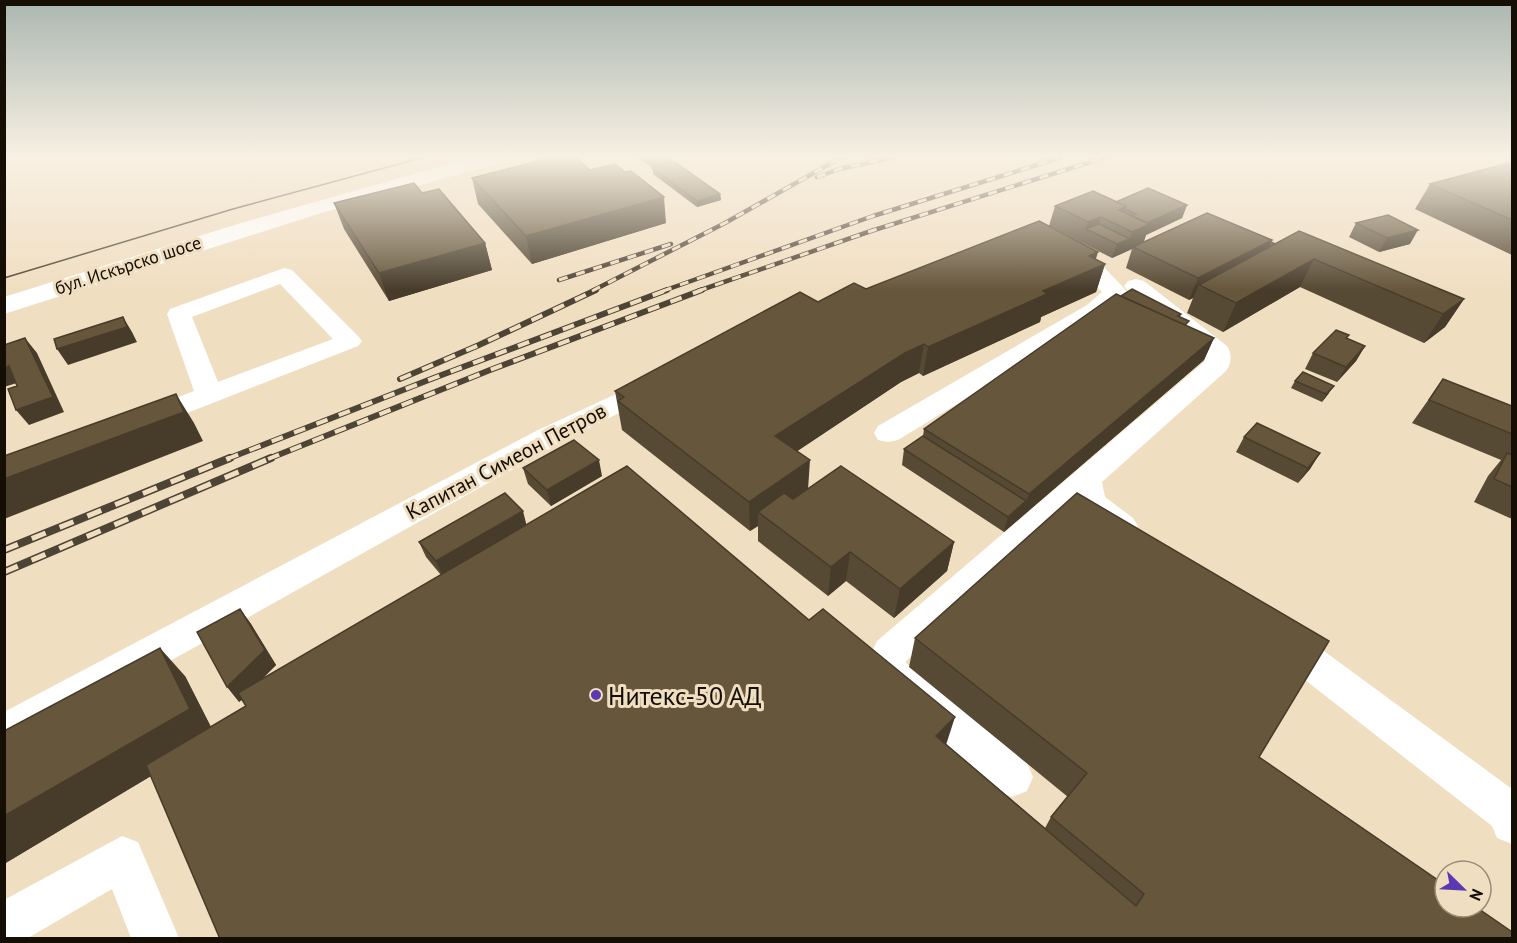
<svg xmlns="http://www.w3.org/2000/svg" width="1517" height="943" font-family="'PT Sans',sans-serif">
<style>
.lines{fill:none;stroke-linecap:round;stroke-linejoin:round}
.minor{fill:#fff;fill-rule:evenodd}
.major{fill:#fff;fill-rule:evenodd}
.tram{stroke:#4d4436;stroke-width:1.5}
.rail-far2-casing{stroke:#4d4436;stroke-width:4.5}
.rail-far1-casing{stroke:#4d4436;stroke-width:6}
.rail-casing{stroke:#4d4436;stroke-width:8}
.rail-far2{stroke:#f0dec1;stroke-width:3;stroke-dasharray:9;stroke-linecap:butt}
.rail-far1{stroke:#f0dec1;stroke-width:4;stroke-dasharray:12;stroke-linecap:butt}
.rail{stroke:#f0dec1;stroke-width:5;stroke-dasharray:15;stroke-linecap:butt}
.wall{fill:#574a34}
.shaded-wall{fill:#473c2a}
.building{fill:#65563c;stroke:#473c2a;stroke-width:1.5}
.poi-dot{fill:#5a39b1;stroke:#f0dec1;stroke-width:2}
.labels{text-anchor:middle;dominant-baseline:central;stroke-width:6;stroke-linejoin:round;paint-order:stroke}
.far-street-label{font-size:18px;fill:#140e05;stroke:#f0dec1}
.street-label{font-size:21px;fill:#140e05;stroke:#f0dec1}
.near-poi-label{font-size:26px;fill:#140e05;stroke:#f0dec1;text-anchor:start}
</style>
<rect width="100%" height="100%" fill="#f0dec1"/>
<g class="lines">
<path class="minor" d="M1068,249l30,12 25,26 4,5 -24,23 -205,125 -10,2 -10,-2 -4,-7 4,-7 209,-121 15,-13 -20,-21 -22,-10 -3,-5 3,-5z
M284,268l8,2 66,66 4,5 -4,5 -204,80 -10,3 -10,-3 -4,-6 4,-6 60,-23 -27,-77 3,-5zM280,284l53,55 -115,43 -26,-65z
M1136,279l8,2 83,65c5,7 5,17 -1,25l-124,111 3,15 28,21 5,8 -5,8c-5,2 -9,4 -14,3 -14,-3 -36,-20 -42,-32l-172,157 122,101 6,14 -6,14 -15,6 -15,-6 -122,-107 -8,-22 10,-21 327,-279 1,-9 -77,-62 -4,-5 4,-5z
M655,376l9,2 4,6 -4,6 -106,54 -540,302 -14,5v-39l534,-282z
M1281,625l13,4 218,160v55l-15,-6 -5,-12 -224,-175 -5,-11 5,-11z
M122,836l16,6 41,96h-48l-19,-49 -84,49h-24v-38z"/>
<path class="major" d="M470,158h35l-3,4 -184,52 -314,100v-17l237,-74z"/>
<path class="tram" d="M4,278l229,-69 188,-51"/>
<defs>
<path id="rail-far2" d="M817,177l22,-8 51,-11
M559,280l112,-36
M592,291l133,-68 115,-65
M663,291l210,-75 186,-58
M698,291l173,-60 232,-73"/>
<path id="rail-far1" d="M400,379l79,-34 117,-55
M227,459l204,-80 236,-89
M268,459l222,-89 212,-80"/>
<path id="rail" d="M4,550l226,-92
M4,572l267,-114"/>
</defs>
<use href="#rail-far2" class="rail-far2-casing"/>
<use href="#rail-far1" class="rail-far1-casing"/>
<use href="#rail" class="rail-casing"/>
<use href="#rail-far2" class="rail-far2"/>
<use href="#rail-far1" class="rail-far1"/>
<use href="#rail" class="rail"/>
</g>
<path class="wall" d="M638,158h30l4,4 48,32 1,6 -24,7 -44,-33v-6z
M1512,162v93l-97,-46 15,-25z
M590,170l76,53 -134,41 -54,-60 -6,-26z
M1116,202l71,3 -5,13 -36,17 -3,7h128l193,57 -19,28 -21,16 -124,-56 -77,45 -36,-19 6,-15 -4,2 -63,-32 6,-19 -20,9 -63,-32 6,-20z
M334,203l151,40 7,27 -103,31 -45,-72z
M1356,223l54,21 -31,8 -30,-15z
M1096,259l9,5 -9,28 -55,25 -1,5 -117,54 -4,-3 -18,9 -104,69 11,38 146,53 -7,29 -53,47 -48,-37 -18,15 -70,-55v-15l-8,5 -128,-101 -7,-39 203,-89 48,-13z
M1121,296l60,18 -1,3 7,9 27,12 -10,22 -200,172 -102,-67 2,-16 19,-13 1,-7z
M1349,335l-2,3 18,8 -9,15 -19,21 -32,-13 8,-16z
M1443,379l69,27v113l-38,-17 14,-26 13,-16 -89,-37z
M1295,381l34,12 -7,9 -31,-14z
M1244,437l76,16 -10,16 -12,14 -62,-31z
M523,468l79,8 -51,30 -23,-22z
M527,525l419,219 99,84 6,-11 17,-20 -159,-130 6,-29 344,119 186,150 -1225,32 -69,-163 -147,88 181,-188 26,51 35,-21 -4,-6 -3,2 1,-93 11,15 25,41 -14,14 179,-104 -15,-18 -7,-15z"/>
<path class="shaded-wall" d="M720,194l1,6 -24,7v-6z
M664,197l2,26 -134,41 -6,-28z
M1187,205l-5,13 -36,17 -3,10 -10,2 -1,2 -20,9 5,-14 13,-5 2,-7 12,-7z
M1126,206l-6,20 -1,-16z
M1101,217l-5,17 -10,-5 2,-7z
M1418,230l-8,14 -31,8 8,-14z
M1272,240l-10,21 -63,24 -6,13 -4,2 9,-22z
M485,243l7,27 -103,31 -10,-28z
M1098,252l-5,17 12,-5 -9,28 -55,25 -1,5 -117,54 5,-29 115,-56 46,-35z
M1314,259l-14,28 -77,45 13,-29z
M1464,299l-19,28 -21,16 19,-29z
M123,317l9,15 5,10 -69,23 -11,-16z
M25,338l12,15 27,59 -35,13 -13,-15z
M1214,338l-10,22 -200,172 4,-15 18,-16 3,-7z
M924,344l-5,29 -18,9 -126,84v-30l130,-83z
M1365,346l-9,15 -19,21 9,-15z
M9,366l11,16 -16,5v-19z
M1334,386l-5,7 -7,9 4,-8z
M176,394l18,29 9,18 -199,78v-40z
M1320,453l-10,16 -12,14 10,-15z
M599,460l3,16 -51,30 -4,-16z
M810,460l-2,30 -40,29 -10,-7v14l-8,5 -1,-29z
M523,511l4,16 -84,50 -7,-16z
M954,542l-7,29 -53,47 6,-29z
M850,552l-4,29 -18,15 3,-29z
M240,609l11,15 25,41 -37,37 -12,-15z
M160,648l25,28 31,61 -212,127v-48z
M955,717l-9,28 -10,-9z"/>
<path class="building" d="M550,158h26l14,12 25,-6 10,8 6,-1 33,26 -138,39 -54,-58z
M648,158h20l4,3 -14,4z
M675,162l45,32 -23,7 -45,-33z
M1512,162v58l-82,-36z
M414,183l8,10 17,-4 46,54 -106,30 -45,-70z
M1148,188l39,17 -40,18 -16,-7 5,-2 -11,-5 1,-3 -10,-4z
M1093,191l33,15 -7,4 31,14 -18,8 -31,-15 -13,5 -33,-16z
M1207,213l65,27 -74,38 -65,-31z
M1388,215l30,15 -31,8 -31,-15z
M1039,221l59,31 -9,4 16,8 -62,27 4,3 -119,53 -4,-3 -19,9 -130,83 35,24 -61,42 -131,-101 6,-4 -9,-6 185,-99 18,10 36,-19 12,6z
M1099,224l31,15 -13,5 -31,-15z
M1299,231l165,68 -21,15 -129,-55 -78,44 -37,-18z
M1271,242l4,2 -7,4z
M1132,289l49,25 -3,2 11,5 -4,4 -64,-29z
M1116,294l98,44 -185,156 -105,-65z
M123,317l4,10 -70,22 -3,-10z
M1336,330l13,5 -3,3 19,8 -19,21 -33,-14z
M25,338l28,59 -37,13 -8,-21 9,-3 -8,-20 -5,2v-23z
M1303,372l31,14 -8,8 -31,-13z
M1443,379l69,27v28l-83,-34z
M176,394l8,18 -180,67v-23z
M1257,423l63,30 -12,15 -64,-31z
M923,436l103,65 -18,16 -104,-68z
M574,440l25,20 -52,30 -24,-22z
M1507,453l5,2v32l-18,-8z
M627,466l182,154 14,-11 132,108 -19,19 200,170 8,-12 -93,-77 36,-44 -172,-135 162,-145 252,148 -70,116 186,128v22h31l36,25v7h-1292l-74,-174 100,-59 -8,-13z
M841,466l113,76 -54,47 -50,-37 -19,15 -73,-55 26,-19 9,6z
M505,493l18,18 -87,50 -17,-19z
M240,609l25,41 -38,37 -30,-55z
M160,648l30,61 -186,107v-85z"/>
<linearGradient id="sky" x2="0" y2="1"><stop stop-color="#abb7b1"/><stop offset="0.54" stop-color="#f8f0e3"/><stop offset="1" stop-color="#f8f0e3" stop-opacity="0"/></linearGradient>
<rect width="1517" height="290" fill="url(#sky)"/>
<circle class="poi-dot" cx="596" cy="695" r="6"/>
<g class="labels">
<g class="far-street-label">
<text transform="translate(128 265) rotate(-18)">бул. Искърско шосе</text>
</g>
<g class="street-label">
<text transform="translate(506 461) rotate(-28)">Капитан Симеон Петров</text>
</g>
<g class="near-poi-label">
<text x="608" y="695">Нитекс-50 АД</text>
</g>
</g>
<rect width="1517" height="943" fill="none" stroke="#140e05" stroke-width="12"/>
<g transform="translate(1463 889) rotate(114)"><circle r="28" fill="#f0dec1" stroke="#988b76" stroke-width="1.5"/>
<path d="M0-4.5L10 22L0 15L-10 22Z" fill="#5a39b1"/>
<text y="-9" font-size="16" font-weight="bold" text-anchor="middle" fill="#140e05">N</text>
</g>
</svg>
